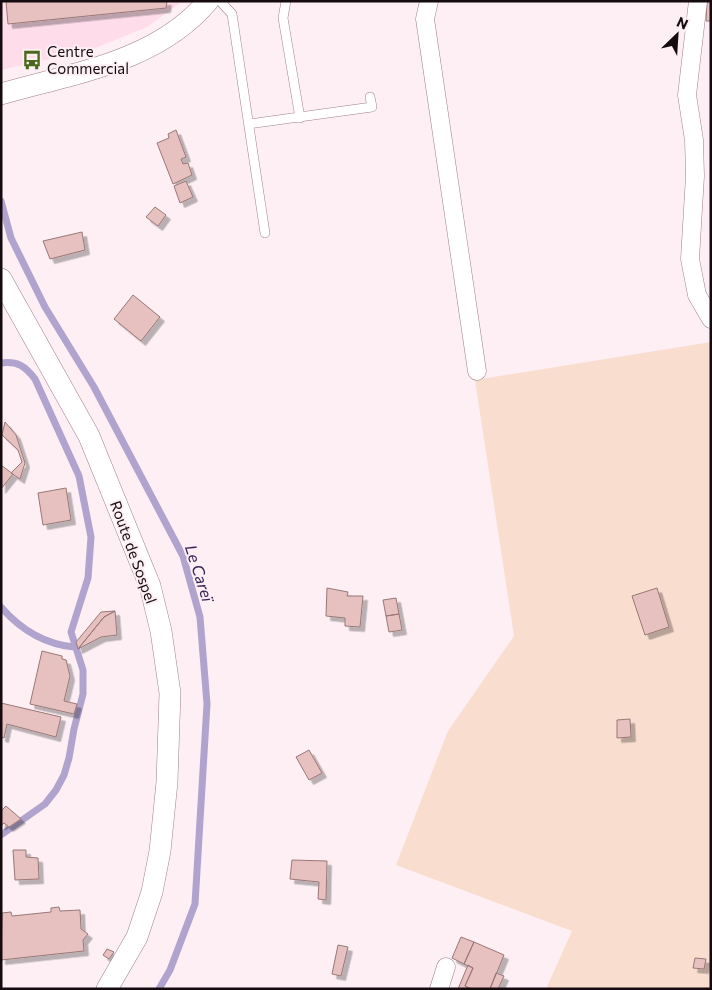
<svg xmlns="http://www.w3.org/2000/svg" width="712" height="990" font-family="Commissioner,sans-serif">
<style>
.built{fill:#fedce9}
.green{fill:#f9ddcf}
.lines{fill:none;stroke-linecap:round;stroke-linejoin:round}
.stream{stroke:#b0a3ce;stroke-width:7}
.building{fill:#e6c1c0;stroke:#997776;filter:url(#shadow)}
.service-casing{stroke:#9f7f8c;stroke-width:10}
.minor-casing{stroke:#9f7f8c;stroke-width:19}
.tertiary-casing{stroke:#9f7f8c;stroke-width:22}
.service{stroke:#fff;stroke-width:9}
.minor{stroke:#fff;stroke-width:18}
.tertiary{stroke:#fff;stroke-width:21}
.labels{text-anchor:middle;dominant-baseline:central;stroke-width:4;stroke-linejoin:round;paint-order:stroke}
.poi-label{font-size:15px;fill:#150a0f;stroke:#fdeff4;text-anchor:start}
.street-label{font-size:15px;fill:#150a0f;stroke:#fdeff4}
.water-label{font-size:16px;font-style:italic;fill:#372257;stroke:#fdeff4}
</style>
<defs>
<filter id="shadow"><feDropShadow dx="4.5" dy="4.5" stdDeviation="0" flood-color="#0004"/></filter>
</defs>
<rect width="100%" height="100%" fill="#fdeff4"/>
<path class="built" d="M1,1h182l-36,26 -54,22 -92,21z"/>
<path class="green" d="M711,342v647h-165l26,-58 -176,-66 52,-134 66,-95 -39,-256z"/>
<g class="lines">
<path class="stream" d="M1,201l10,37 34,69 49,80 89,169 17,61 7,87 -12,200 -25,66 -11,19
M1,363c17,-2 24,3 34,16l44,97 12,61 -3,41 -17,54 12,38v24l-9,35 -5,29 -5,17 -8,15 -11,14 -44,31
M1,607c20,23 43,37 73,40"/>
</g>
<path class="building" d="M6,1h161l-1,7 -158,16z
M707,1h4v20h-5z
M176,130l10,27 -5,2 2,5 5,-1 4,12 -19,9 -16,-41 12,-5 -1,-4z
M186,181l7,16 -13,6 -6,-17z
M155,207l11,8 -8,11 -12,-9z
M82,232l3,18 -35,9 -7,-18z
M133,295l27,22 -19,24 -27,-22z
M5,422l11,13 9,28 -5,16 -9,-6 11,-11 -4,-12 -16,-15z
M1,465l12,9 -12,15z
M66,488l5,32 -28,5 -5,-32z
M327,588l21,4 -1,4h16l-3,31 -15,-1v-8l-19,-2z
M657,588l12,39 -24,8 -13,-39z
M396,598l3,16 -13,2 -3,-16z
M115,611l-11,6 -26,32 -2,-7 25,-30z
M115,611l2,24 -16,2 -23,12 26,-32z
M399,614l3,16 -13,2 -3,-16z
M42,651l20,5v3l4,1 4,16 -6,25 13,3 -3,10 -44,-10z
M1,703l60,14 -5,20 -49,-13 -3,14 -3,-1z
M630,719l1,18 -14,1v-18z
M309,750l13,23 -13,7 -13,-23z
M6,806l15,13 -12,8 -5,-4 -3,3v-15z
M13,850h13v7l12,1 1,21 -24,1z
M292,860l35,1 -1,39 -8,-1 1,-17 -29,-3z
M59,907l1,4 20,-1 1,19 7,5 -5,6 1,11 -83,9 1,-47 9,-1 1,4 39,-4v-4z
M461,937l13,5 -10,22 -12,-6z
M474,942l30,13 -14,34h-19l-6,-3 8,-18 -9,-4z
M338,945l10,2 -7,29 -9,-2z
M107,949l7,3 -5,7 -6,-4z
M695,958l11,1 -2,10 -11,-1z
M468,965l5,3 -8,18 6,3h-13z
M496,973l8,3 -6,13h-8z"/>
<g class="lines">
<defs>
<path id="service" d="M220,1l12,13 33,219
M286,1l-3,17 17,100
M249,124l123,-17 -2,-10"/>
<path id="minor" d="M429,1l-4,18 52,352
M698,1l-11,94 7,45 1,36 -5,83 7,36 14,24
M439,989l7,-22"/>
<path id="tertiary" d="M1,94c72,-21 156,-32 207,-93
M1,279l88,157 61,150 11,45 9,62 -3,89 -7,69 -8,41 -15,45 -30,52"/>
</defs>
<use href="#service" class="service-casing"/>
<use href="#minor" class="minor-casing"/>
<use href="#tertiary" class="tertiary-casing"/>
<use href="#service" class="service"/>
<use href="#minor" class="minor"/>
<use href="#tertiary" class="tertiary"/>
</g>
<defs>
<symbol id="bus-bare" viewBox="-9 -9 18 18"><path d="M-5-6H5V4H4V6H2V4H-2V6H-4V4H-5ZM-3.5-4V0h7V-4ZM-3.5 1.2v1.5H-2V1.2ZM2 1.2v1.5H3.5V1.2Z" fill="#4a681c" stroke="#fdeff4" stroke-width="2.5" paint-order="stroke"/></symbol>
</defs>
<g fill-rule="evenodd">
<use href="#bus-bare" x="18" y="46" width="28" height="28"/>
</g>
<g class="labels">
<g class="poi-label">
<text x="47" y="51">Centre<tspan x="47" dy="17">Commercial</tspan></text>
</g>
<g class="street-label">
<text transform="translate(134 552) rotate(70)">Route de Sospel</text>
</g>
<g class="water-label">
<text transform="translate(200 573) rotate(72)">Le Careï</text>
</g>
</g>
<rect width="712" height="990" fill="none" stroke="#150a0f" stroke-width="5"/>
<g transform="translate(677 35) rotate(25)" stroke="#fdeff4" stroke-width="4" paint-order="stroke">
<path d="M0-4L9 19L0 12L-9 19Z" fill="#150a0f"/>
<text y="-8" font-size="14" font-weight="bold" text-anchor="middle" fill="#150a0f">N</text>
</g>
</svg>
